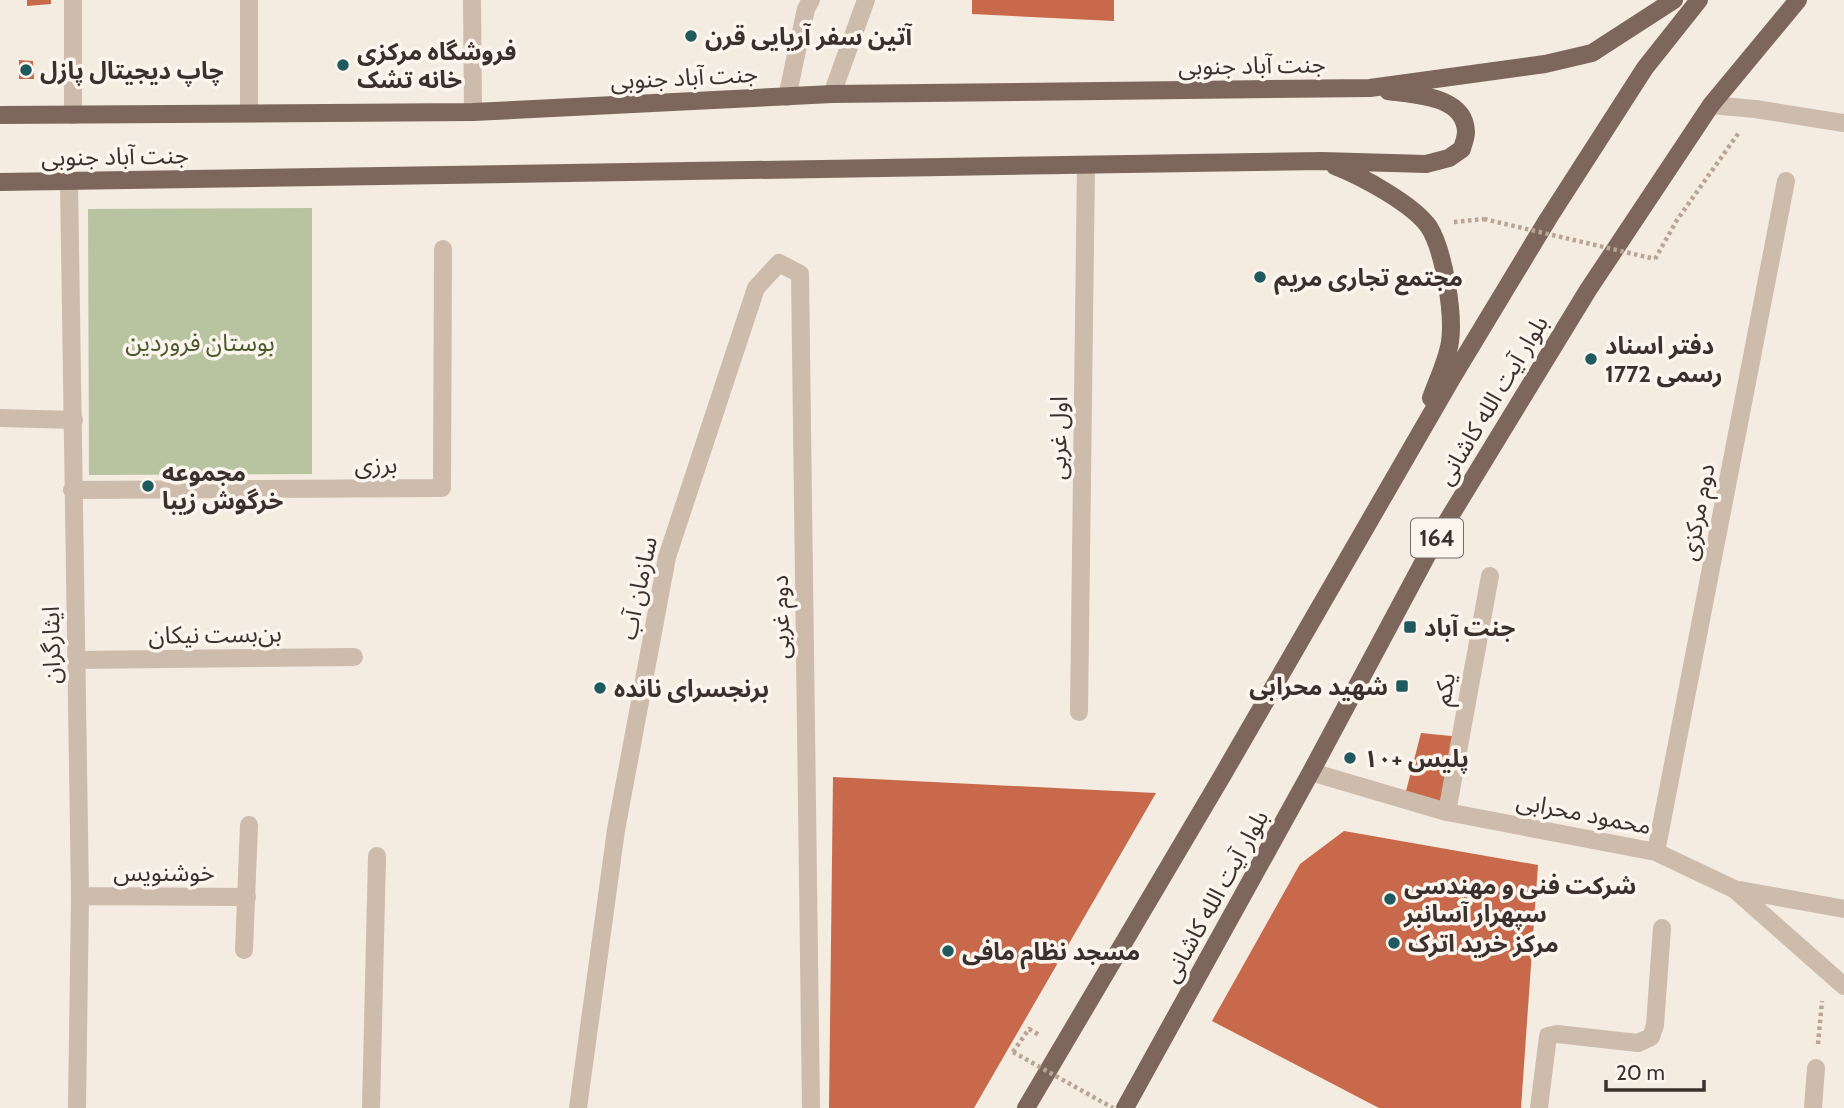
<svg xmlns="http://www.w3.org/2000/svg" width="1844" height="1108" font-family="Cabin,'Noto Sans Arabic',sans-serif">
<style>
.green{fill:#b8c4a0}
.building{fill:#c8694b}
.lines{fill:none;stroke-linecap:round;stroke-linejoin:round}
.path{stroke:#b9a596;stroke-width:4.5;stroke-dasharray:3.5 3.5;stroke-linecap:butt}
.minor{stroke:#cdbbac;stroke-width:18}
.major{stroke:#7d675c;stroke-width:18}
.path-bridge{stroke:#b9a596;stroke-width:4.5;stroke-dasharray:3.5 3.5;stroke-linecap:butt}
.poi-dot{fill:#1f5a5e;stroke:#fbf5ee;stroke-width:2.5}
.labels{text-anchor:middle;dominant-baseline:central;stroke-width:7;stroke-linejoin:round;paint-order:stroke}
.shield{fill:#fbf5ee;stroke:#756b66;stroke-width:2}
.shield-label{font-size:23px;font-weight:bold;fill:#3b302b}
.poi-label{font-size:24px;font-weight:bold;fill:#3b302b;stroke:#fbf5ee;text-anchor:start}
.street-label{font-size:24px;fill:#3b302b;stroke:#fbf5ee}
.park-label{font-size:24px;fill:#4a5a2e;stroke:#fbf5ee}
</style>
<rect width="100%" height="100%" fill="#f4ebe1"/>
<path class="green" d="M312,208v266l-223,1 -1,-266z"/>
<path class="building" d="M27,0h24v4l-24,2z
M972,0h142v21l-142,-7z
M19,60l14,1 1,18h-15z
M1421,733l40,4 -17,74 -40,-12z
M833,777l323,16 -182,315h-145z
M1344,831l194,34 -17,243h-142l-167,-87 88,-157z"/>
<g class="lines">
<path class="path" d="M1454,222l30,-3
M1655,259l22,-39 63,-89
M1818,1044l4,-43
M1013,1052l16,-23 12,7"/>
<path class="minor" d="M249,0v112
M472,0l1,112
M832,94l34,-94
M787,97l19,-88 5,-9
M1711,105l44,4 89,14
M73,115v-115
M69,182l11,714 -3,212
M0,418l74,2
M72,490l370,-2 1,-239
M76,660l278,-3
M1079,712l7,-547
M1311,772l136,40 209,40 78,37 110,20
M1447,812l43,-236
M1656,852l130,-671
M1734,889l110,97
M80,896l167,1
M244,950l5,-125
M371,1108l6,-252
M578,1108l38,-278 51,-273 89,-269 23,-25 21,11 11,834
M1539,1108l9,-72 9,-2 81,9 13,-6 4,-12 7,-97
M1813,1108l3,-40"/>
<path class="major" d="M0,115l473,-3 359,-18 538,-6 175,-24 47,-11 82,-53
M1335,166c26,10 78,38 94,61 15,24 25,87 21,115 -3,19 -13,39 -19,56
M0,182l1322,-21 104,3 23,-6 13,-9c1,-5 4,-11 4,-17 -1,-37 -52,-37 -78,-41
M1026,1108l195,-330 231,-400 96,-159 97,-151 54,-68
M1125,1108l186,-336 121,-226 156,-256 123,-185 87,-105"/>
<path class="path-bridge" d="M1484,219l171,40
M1013,1052l100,56"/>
</g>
<g class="poi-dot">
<circle cx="691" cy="36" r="7"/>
<circle cx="343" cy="65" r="7"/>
<circle cx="26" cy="70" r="7"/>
<circle cx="1260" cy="277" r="7"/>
<circle cx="1591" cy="359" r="7"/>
<circle cx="148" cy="486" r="7"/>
<rect x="1403" y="620" width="14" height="14" rx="3.5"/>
<rect x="1395" y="679" width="14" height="14" rx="3.5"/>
<circle cx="600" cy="688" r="7"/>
<circle cx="1350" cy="758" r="7"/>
<circle cx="1390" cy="899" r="7"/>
<circle cx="1394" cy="943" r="7"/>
<circle cx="948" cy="951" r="7"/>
</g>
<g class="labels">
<rect class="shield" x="1411" y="518.5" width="52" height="39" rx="5"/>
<g class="shield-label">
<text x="1437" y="538">164</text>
</g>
<g class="poi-label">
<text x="705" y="36">آتین سفر آریایی قرن</text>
<text x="357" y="51">فروشگاه مرکزی<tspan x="357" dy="28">خانه تشک</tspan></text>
<text x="40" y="70">چاپ دیجیتال پازل</text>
<text x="1274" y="277">مجتمع تجاری مریم</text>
<text x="1605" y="345">دفتر اسناد<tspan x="1605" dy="28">رسمی 1772</tspan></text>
<text x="162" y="472">مجموعه<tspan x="162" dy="28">خرگوش زیبا</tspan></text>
<text x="1424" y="627">جنت آباد</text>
<text x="1388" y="686" text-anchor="end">شهید محرابی</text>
<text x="614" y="688">برنجسرای نانده</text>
<text x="1364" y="758">پلیس +۱۰</text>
<text x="1404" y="885">شرکت فنی و مهندسی<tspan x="1404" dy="28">سپهرار آسانبر</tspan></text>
<text x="1408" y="943">مرکز خرید اترک</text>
<text x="962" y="951">مسجد نظام مافی</text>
</g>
<g class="street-label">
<text transform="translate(1252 65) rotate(-1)">جنت آباد جنوبی</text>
<text transform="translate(684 77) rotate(-3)">جنت آباد جنوبی</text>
<text transform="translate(115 156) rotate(-1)">جنت آباد جنوبی</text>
<text transform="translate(1492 400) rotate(-59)">بلوار آیت الله کاشانی</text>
<text transform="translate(1058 438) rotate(-89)">اول غربی</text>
<text x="376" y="464">برزی</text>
<text transform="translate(1697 512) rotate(-79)">دوم مرکزی</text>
<text transform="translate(638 588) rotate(-78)">سازمان آب</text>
<text transform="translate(780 617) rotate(-91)">دوم غربی</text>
<text transform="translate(215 634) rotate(-1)">بن‌بست نیکان</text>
<text transform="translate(51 645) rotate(-91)">ایثارگران</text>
<text transform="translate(1444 689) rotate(-80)">یکم</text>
<text transform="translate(1584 813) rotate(11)">محمود محرابی</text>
<text x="164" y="872">خوشنویس</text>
<text transform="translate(1215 896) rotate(-61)">بلوار آیت الله کاشانی</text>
</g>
<g class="park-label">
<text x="200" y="342">بوستان فروردین</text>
</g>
</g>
<path d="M1606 1080v10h98v-10" fill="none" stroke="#3b302b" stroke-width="3.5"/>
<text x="1616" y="1080" font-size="21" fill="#3b302b" stroke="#fbf5ee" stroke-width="5" paint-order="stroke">20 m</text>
</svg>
